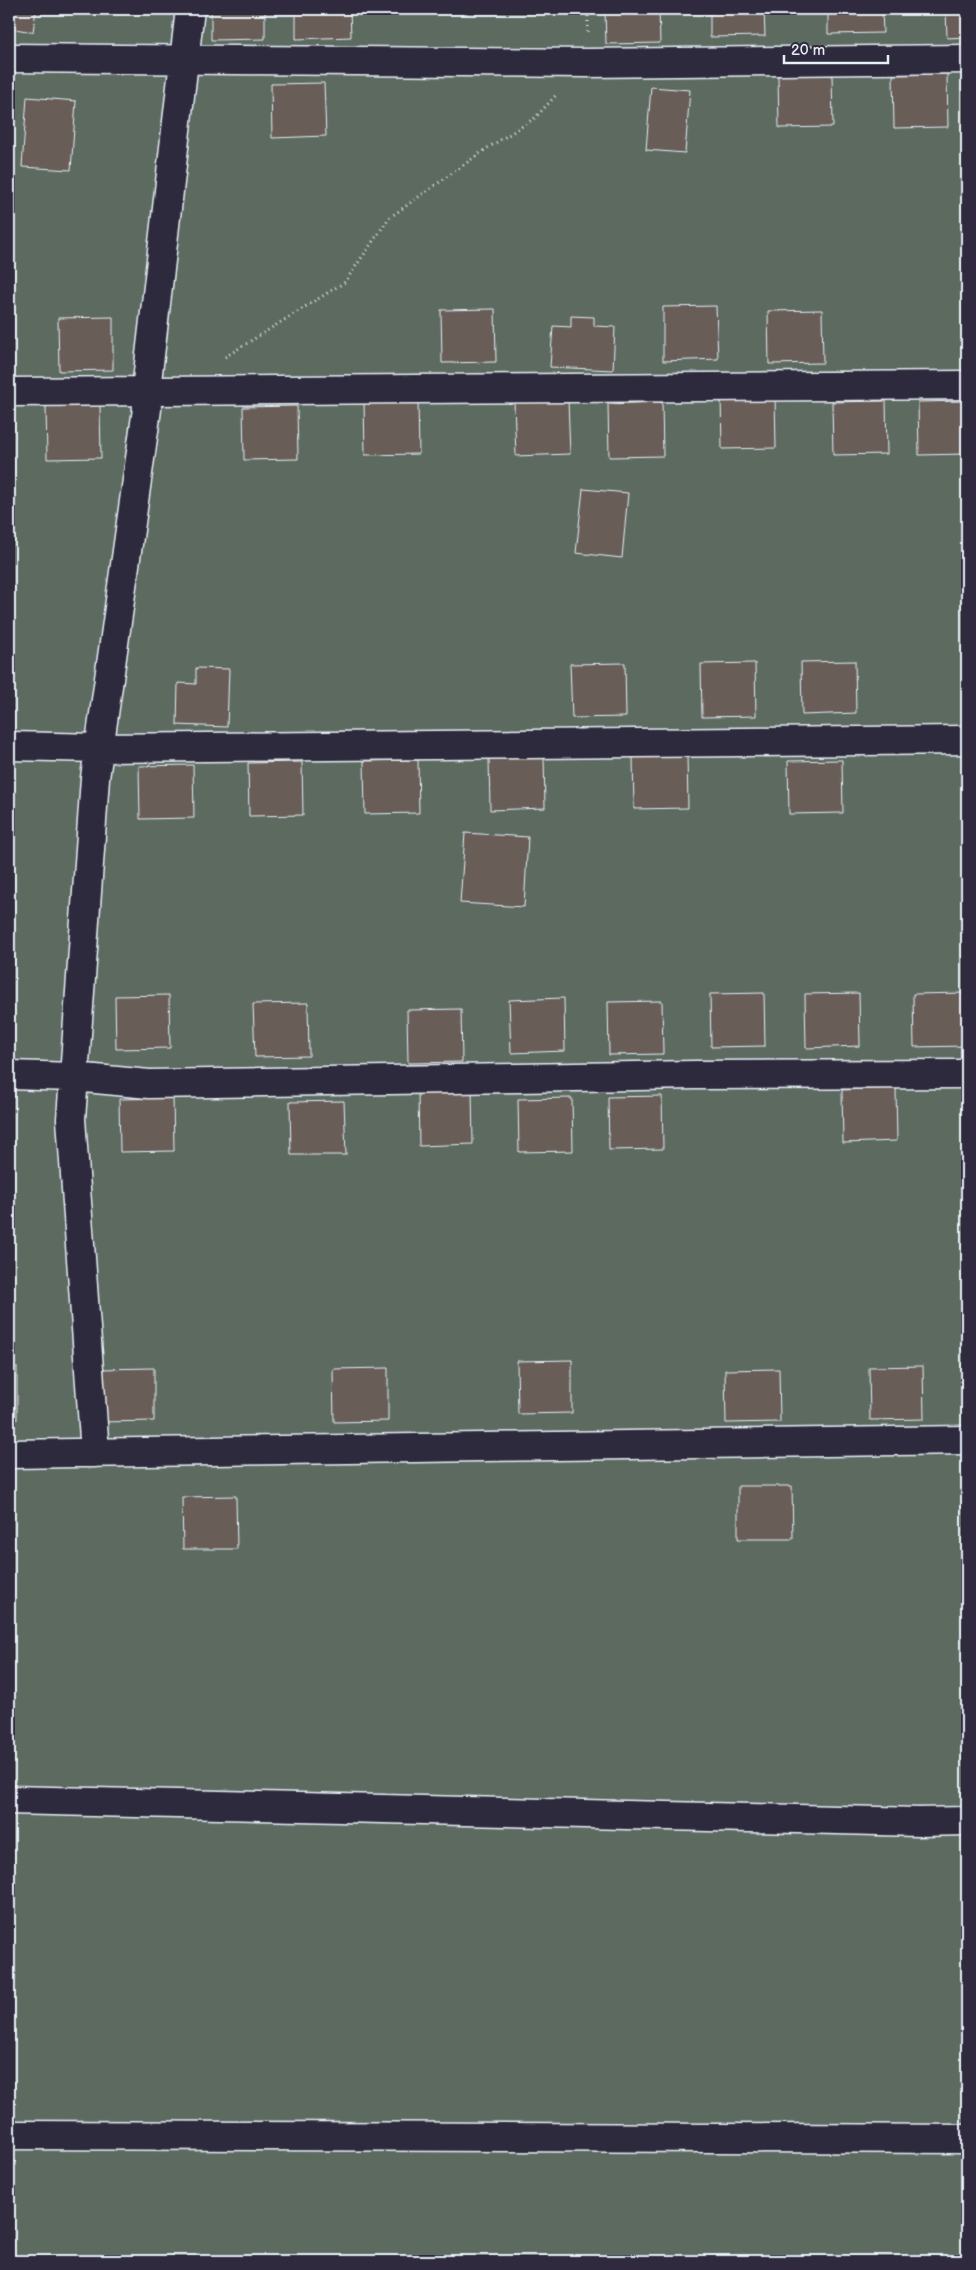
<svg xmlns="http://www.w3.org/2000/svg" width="976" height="2270" font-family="'Balsamiq Sans',sans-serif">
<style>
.green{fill:#5c6b61;stroke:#a2aeac}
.building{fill:#695d58;stroke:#e8f1f8}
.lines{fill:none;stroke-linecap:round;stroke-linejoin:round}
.street-casing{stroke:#e8f1f8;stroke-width:31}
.path{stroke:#e8f1f8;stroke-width:3;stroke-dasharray:1 4;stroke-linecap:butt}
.street{stroke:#2f2a3d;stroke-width:28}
</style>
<rect width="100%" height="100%" fill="#2f2a3d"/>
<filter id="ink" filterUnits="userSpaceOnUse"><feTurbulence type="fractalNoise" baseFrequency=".02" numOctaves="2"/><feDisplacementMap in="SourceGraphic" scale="10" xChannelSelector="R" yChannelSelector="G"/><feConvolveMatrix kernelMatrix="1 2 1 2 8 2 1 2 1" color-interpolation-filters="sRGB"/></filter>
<g filter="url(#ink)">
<path class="green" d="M9,9h958v2252h-958z"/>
<path class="building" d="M9,9h27l-3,23 -24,-4z
M211,9h54v30l-54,1z
M296,9h54l1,28 -55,2z
M605,9h54l1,34 -54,1z
M710,9h54l1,27 -55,1z
M828,9h54l1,24 -55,1z
M946,9h21v28l-20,1z
M832,74l1,53 -54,1 -1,-53z
M947,74l1,53 -54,1 -1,-53z
M324,83l2,53 -54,2 -1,-54z
M651,87l39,3 -5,63 -39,-3z
M27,97l49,4 -5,69 -49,-3z
M716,306l2,53 -55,2v-54z
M495,309l1,53 -54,1 -1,-53z
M822,310l1,53 -54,1 -1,-53z
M964,310h3v53h-2z
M571,316l23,1v9l21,1 -2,43 -63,-3 3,-41 18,1z
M113,317v53l-54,1 -1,-53z
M775,395l1,53 -54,1 -1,-53z
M418,401l1,53 -54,1 -1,-53z
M568,401l2,53 -54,2 -2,-54z
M886,401l1,53 -54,1 -1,-53z
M967,401v53l-48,1 -1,-53z
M662,402l1,54 -54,1 -1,-53z
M100,405l1,53 -54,1 -1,-53z
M297,406l1,53 -54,1 -1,-53z
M583,489l45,4 -6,65 -46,-5z
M855,661l1,52 -54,2 -1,-53z
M625,663l1,54 -54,1 -2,-54z
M755,663l1,53 -54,1 -1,-53z
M196,668l33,1 -2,58 -50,-2 1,-42 18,1z
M544,755l1,53 -55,2 -1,-53z
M687,755l1,53 -54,1 -1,-53z
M418,760l1,53 -54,1 -1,-53z
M842,760l1,53 -54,1 -1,-53z
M302,762l1,53 -54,1 -1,-53z
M193,765l1,53 -54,1 -1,-53z
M465,833l63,4 -4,70 -64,-4z
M764,993l1,53 -54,1 -1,-53z
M859,993l1,53 -54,2 -1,-54z
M967,993v53l-53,1 -1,-53z
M169,995l1,53 -54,1 -1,-53z
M564,998l1,53 -54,2 -2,-53z
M662,1001l1,53 -54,1 -1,-53z
M308,1003l1,53 -54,1 -2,-53z
M461,1009l1,53 -54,1 -1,-53z
M896,1088l1,53 -54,2 -1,-53z
M472,1091l1,53 -54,2 -1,-53z
M662,1096l1,53 -54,1 -1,-53z
M173,1098l1,53 -54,1 -1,-53z
M572,1098l1,53 -54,1 -1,-53z
M344,1101l2,54h-55l-1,-53z
M572,1360v53l-54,1 -1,-53z
M923,1366l1,53 -54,1 -1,-53z
M17,1367v53l-8,1v-53z
M154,1368v53l-54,1v-53z
M388,1368v53l-54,1 -1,-53z
M779,1369l1,53 -54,1 -1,-53z
M738,1486h54l1,53h-55z
M236,1496l1,53h-54l-1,-52z"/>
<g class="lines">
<defs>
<path id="street" d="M9,58l578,5 380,-4
M9,392l958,-7
M9,746l90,2 868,-8
M9,1075l65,2 75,7 546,-9 272,-1
M95,1453l-24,-334 3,-42 21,-299 52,-369 -1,-19 44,-381
M9,1454l958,-14
M9,1800l910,22 48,-1
M9,2135l958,4"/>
</defs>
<use href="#street" class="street-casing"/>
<path class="path" d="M588,32v-23
M225,357l120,-75 44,-64 97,-69 49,-31 22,-24"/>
<use href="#street" class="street"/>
</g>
</g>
<rect width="976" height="2270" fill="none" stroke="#2f2a3d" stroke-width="30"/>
<rect x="15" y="15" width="946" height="2240" fill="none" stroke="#e8f1f8" stroke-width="2" filter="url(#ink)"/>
<path d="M784 55v8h104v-8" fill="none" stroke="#e8f1f8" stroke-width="2.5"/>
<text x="791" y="55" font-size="15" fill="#e8f1f8" stroke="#2f2a3d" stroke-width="4" paint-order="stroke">20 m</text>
</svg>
